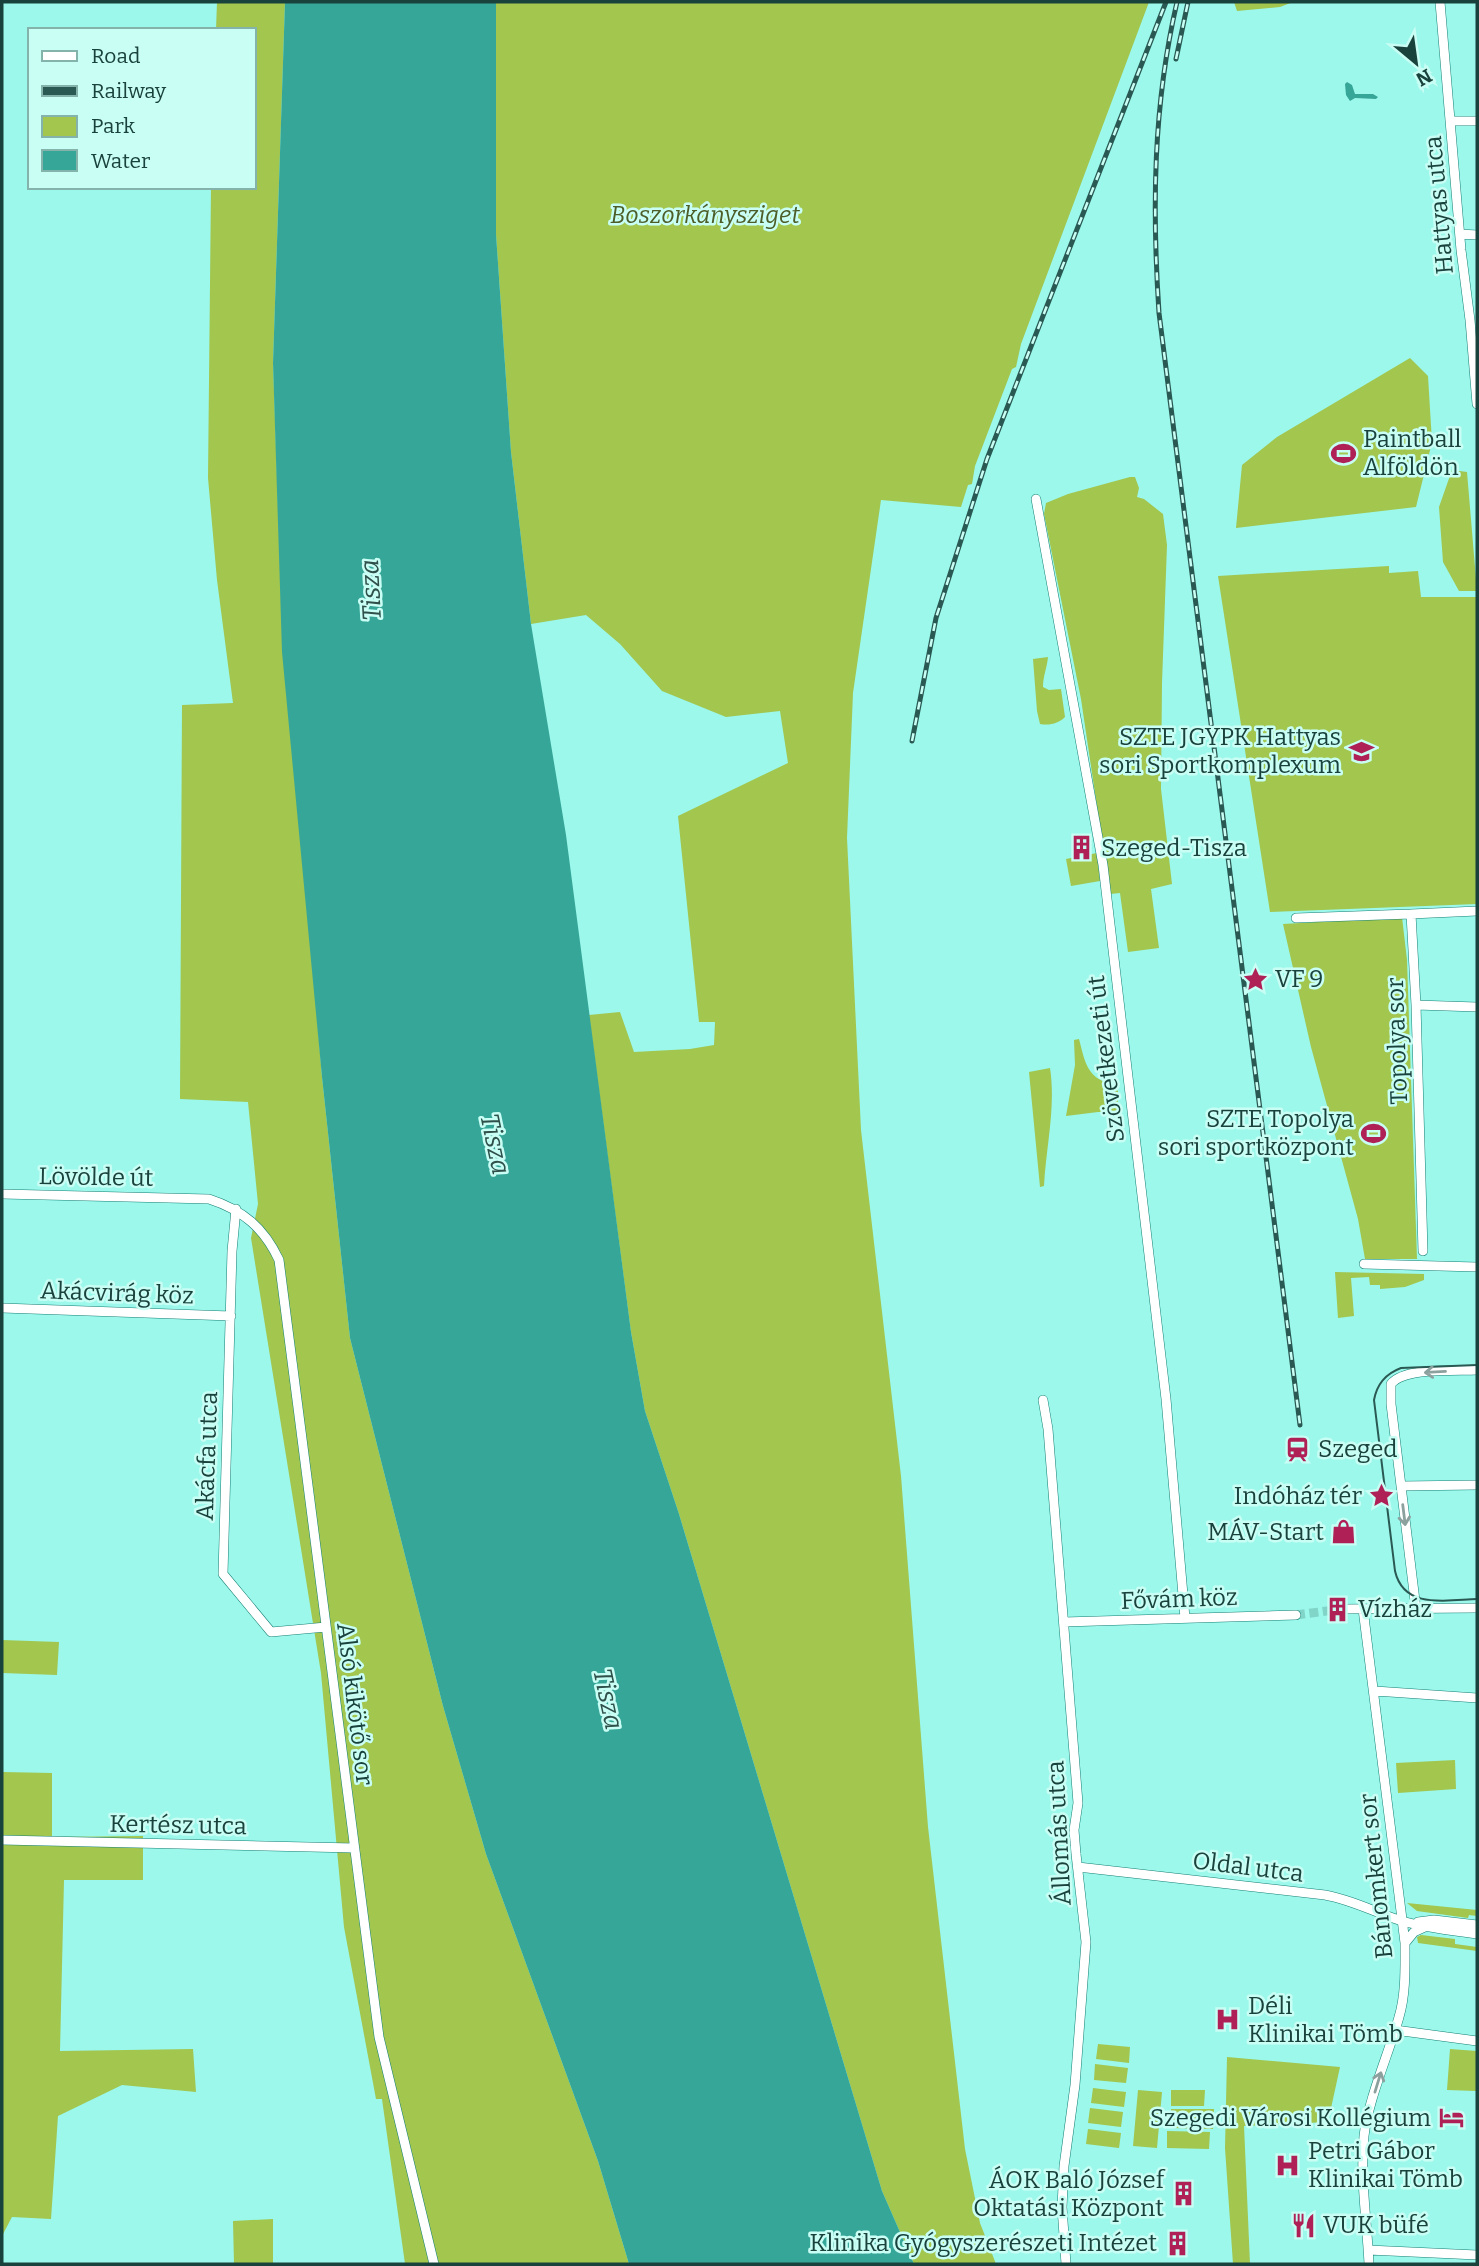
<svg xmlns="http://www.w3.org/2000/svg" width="1479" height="2266" font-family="Bitter,serif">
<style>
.green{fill:#a2c64e}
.water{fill:#36a699}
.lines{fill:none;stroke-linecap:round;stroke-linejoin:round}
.minor-tunnel{stroke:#81d4c8;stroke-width:9;stroke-dasharray:9 4.5;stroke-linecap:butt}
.minor-casing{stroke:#158075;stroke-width:10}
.minor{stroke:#fff;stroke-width:9}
.tram{stroke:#2a5953;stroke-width:2}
.rail-casing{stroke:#2a5953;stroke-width:5}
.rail{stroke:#c9fef5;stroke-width:2.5;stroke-dasharray:8;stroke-linecap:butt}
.oneway{stroke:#8ca09e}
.labels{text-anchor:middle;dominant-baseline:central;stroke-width:5;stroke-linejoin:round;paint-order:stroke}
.street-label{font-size:24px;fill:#1a423d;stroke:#c9fef5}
.park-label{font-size:24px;font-style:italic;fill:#4c5d28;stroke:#c9fef5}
.poi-label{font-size:24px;fill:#1a423d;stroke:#c9fef5;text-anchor:start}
.water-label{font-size:26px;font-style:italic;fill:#2e4f4a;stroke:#c9fef5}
</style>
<rect width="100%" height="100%" fill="#9bf8eb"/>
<path class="green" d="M217,2h68l-12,361 7,199 42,515 28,261 93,368 43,148 112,307 31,103h-224l-23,-165h-6l-32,-172 -23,-254 -70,-435 7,-34 -10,-102 -68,-3 2,-394 51,-2 -16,-123 -9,-102 3,-291h43v-157h-38z
M496,2h653l-128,342 -5,23 -4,2 -37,97 -3,18 -4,1 -7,22 -80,-7 -28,193 -6,145 14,292 40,346 27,351 37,322 15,74 16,41h-82l-32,-73 -203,-677 -34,-103 -14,-79 -42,-317 31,-3 14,40 56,-3 24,-4 1,-23h-16l-21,-206 110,-53 -8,-52 -54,6 -64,-26 -42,-47 -34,-29 -55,9 -20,-172 -15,-218z
M1234,2h59l-13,5 -43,4z
M1410,358l18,18 4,66 -16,65 -180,21 6,-63 35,-28z
M1452,470l15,2 10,119h-18l-16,-29 -4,-55z
M1130,477h5l4,11 -2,9 7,2 19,15 4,31 -5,138 -1,106 11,95 -21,5 8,59 -31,4 -8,-59 -10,1 -29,-195 -37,-185 2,-11 22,-9z
M1389,566v7l29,-2 3,26h56v307l-207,8 -52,-336z
M1048,657c-1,11 -5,19 -5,30l6,3 12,-1 4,28c-6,6 -15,9 -25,7l-3,-13 -4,-52z
M1097,853l3,28 -29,5 -5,-27z
M1402,917l5,43 10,299h-52l-7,-40 -47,-172 -28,-123z
M1079,1039c4,14 6,32 20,40 7,4 12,6 19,12v21h-20l-32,4 9,-51 -1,-25z
M1050,1068c6,39 -4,79 -6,118l-4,1 -11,-115z
M1335,1272l89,2v6l-19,7 -25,2v-4h-10l-1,-8 -18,1 3,38 -16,2z
M2,1640l57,2 -2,33 -55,-2z
M1455,1760l1,29 -58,4 -2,-30z
M2,1772l50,1v64l91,-1v44h-79l-4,171 133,-2 3,43 -74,-7 -64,31 -7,103 -39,-2 -10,19z
M1407,1903l70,7v6l-8,-1 -1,3 -51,-7z
M1421,1935l34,4v5l22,3v4l-59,-8 -1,-6z
M1098,2044l32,3 -1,16 -33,-4z
M1450,2049l27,2 -1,40 -29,-1z
M1227,2057l113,10 -12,55 -84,4 6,138h-17l-8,-116z
M1095,2064l33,4 -2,15 -32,-3z
M1093,2088l33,4 -2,15 -33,-4z
M1138,2090l24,2 -5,56 -24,-2z
M1171,2090h34l-1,16h-33z
M1090,2108l33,4 -2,15 -33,-4z
M1171,2109h43l-1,20 -42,-1z
M1088,2129l33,4 -2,15 -33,-4z
M1167,2131l43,1 -1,17 -42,-1z
M273,2219v45h-39l-1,-43z"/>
<path class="water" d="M285,2h211v232l15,218 20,172 35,211 65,497 14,79 34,103 203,677 32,73h-285l-31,-103 -112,-307 -43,-148 -93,-368 -28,-261 -40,-425 -9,-289z
M1347,82l5,3 3,9h18l5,3 -2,2 -21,-1 -5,3 -4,-6 -1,-11z"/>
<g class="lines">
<path class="minor-tunnel" d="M1296,1615l46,-6"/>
<defs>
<path id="minor" d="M1440,2l21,248 9,70 7,84
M1451,121h26
M1460,234l17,1
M1036,499l67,366 63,534 19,219
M1296,918l115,-4
M1416,1005l61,2
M2,1194l207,5c34,11 55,29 70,61l100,777 55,227
M236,1209l-4,42 -9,323 48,58 55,-5
M1423,1251l-7,-246 -5,-91 66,-3
M1364,1264l113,3
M2,1308l229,8
M1043,1400l5,29 30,374 -4,27 2,24 10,88 -11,143 -11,81 -2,41 4,57
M1401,1486l76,-1
M1342,1609l135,-1
M1363,1609l42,334c0,24 1,51 -6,74 -10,36 -31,83 -35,119 -4,42 3,86 5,128
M1416,1609l-25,-205v-20c13,-17 64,-13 86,-14
M1064,1622l232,-7
M1375,1691l102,7
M2,1840l352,8
M1078,1867l247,28c28,5 51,18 77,26 25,7 50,10 75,13
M1418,1922l16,-2 43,5
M1405,1943l9,-11 11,-5
M1395,2030l82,11
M1368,2250l109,5"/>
</defs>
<use href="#minor" class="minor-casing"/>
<use href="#minor" class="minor"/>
<path class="tram" d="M1477,1365l-76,3c-16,6 -24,16 -27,32l21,171c9,39 52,29 82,28"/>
<defs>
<path id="rail" d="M1177,2c-24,104 -25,205 -18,311l141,1112
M1176,59l12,-57
M912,741l24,-123 51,-159 179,-457"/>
</defs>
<use href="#rail" class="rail-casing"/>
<use href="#rail" class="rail"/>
</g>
<defs><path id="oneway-shaft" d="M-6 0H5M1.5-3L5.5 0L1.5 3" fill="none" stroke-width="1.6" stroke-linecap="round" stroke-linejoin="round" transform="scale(1.75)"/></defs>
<g class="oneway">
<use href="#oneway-shaft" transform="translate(1435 1372) rotate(177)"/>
<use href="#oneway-shaft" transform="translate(1404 1515) rotate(83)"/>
<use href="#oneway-shaft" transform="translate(1378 2082) rotate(-73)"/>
</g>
<defs>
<symbol id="stadium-bare" viewBox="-9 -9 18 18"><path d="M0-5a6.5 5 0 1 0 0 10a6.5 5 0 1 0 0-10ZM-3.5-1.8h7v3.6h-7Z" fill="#af2057" stroke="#c9fef5" stroke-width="2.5" paint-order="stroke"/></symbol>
<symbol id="university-bare" viewBox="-9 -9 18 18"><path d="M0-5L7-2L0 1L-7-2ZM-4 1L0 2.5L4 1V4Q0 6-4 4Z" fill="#af2057" stroke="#c9fef5" stroke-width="2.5" paint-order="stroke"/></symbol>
<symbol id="building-bare" viewBox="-9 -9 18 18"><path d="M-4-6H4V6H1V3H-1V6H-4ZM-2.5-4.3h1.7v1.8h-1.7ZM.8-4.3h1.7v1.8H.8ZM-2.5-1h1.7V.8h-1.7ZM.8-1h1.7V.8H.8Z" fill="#af2057" stroke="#c9fef5" stroke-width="2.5" paint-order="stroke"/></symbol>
<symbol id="sight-bare" viewBox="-9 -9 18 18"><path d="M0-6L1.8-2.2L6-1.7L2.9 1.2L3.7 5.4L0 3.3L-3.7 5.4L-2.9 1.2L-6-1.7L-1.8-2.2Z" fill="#af2057" stroke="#c9fef5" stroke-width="2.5" paint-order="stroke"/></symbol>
<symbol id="station-bare" viewBox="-9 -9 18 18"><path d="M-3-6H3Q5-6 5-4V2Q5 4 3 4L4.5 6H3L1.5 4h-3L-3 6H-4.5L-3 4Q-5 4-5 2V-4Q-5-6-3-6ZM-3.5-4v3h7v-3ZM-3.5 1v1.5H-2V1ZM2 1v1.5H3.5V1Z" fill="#af2057" stroke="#c9fef5" stroke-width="2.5" paint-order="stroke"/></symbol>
<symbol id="shop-bare" viewBox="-9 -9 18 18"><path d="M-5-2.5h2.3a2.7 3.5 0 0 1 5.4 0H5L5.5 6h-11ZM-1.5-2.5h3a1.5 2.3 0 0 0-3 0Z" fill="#af2057" stroke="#c9fef5" stroke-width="2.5" paint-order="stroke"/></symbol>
<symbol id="hospital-bare" viewBox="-9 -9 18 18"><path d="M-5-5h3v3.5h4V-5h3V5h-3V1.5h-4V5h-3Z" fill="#af2057" stroke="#c9fef5" stroke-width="2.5" paint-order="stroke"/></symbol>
<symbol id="hotel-bare" viewBox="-9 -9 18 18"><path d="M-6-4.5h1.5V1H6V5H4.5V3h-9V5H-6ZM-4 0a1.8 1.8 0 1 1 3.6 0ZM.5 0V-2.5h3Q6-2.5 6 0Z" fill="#af2057" stroke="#c9fef5" stroke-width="2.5" paint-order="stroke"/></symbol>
<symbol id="restaurant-bare" viewBox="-9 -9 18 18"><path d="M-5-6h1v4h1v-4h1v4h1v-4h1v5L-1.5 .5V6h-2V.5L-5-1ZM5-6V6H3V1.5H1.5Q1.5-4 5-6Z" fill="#af2057" stroke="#c9fef5" stroke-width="2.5" paint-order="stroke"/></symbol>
</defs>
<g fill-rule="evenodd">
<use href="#stadium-bare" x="1326" y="436" width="35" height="35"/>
<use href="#university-bare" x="1344" y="734" width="35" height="35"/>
<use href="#building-bare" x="1064" y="830" width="35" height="35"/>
<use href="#sight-bare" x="1238" y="962" width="35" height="35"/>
<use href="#stadium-bare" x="1356" y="1116" width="35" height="35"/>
<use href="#station-bare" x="1280" y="1432" width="35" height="35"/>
<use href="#sight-bare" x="1364" y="1478" width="35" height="35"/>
<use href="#shop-bare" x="1326" y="1514" width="35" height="35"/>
<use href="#building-bare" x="1320" y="1592" width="35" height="35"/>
<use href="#hospital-bare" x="1210" y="2002" width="35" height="35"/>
<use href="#hotel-bare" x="1434" y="2100" width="35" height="35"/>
<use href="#hospital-bare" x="1270" y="2148" width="35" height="35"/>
<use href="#building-bare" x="1166" y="2176" width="35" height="35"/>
<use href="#restaurant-bare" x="1286" y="2208" width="35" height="35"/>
<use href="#building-bare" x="1160" y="2226" width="35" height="35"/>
</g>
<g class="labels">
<g class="street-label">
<text transform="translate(1439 205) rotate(-95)">Hattyas utca</text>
<text transform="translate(1397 1041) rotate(-92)">Topolya sor</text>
<text transform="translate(1106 1059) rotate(-97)">Szövetkezeti út</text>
<text transform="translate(96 1177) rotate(1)">Lövölde út</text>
<text transform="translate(117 1293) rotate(2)">Akácvirág köz</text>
<text transform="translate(207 1456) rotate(-88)">Akácfa utca</text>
<text transform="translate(1179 1599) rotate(-2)">Fővám köz</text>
<text transform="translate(355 1704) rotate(83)">Alsó kikötő sor</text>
<text transform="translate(178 1825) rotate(1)">Kertész utca</text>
<text transform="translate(1059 1833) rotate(-93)">Állomás utca</text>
<text transform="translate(1248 1867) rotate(7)">Oldal utca</text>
<text transform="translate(1376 1876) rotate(-96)">Bánomkert sor</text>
</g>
<g class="park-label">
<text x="705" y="215">Boszorkánysziget</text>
</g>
<g class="poi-label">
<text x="1363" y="439">Paintball<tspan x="1363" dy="28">Alföldön</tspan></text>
<text x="1341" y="737" text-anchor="end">SZTE JGYPK Hattyas<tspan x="1341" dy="28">sori Sportkomplexum</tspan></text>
<text x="1101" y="848">Szeged-Tisza</text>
<text x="1275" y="979">VF 9</text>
<text x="1354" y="1119" text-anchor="end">SZTE Topolya<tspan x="1354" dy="28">sori sportközpont</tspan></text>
<text x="1318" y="1449">Szeged</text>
<text x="1362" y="1496" text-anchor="end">Indóház tér</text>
<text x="1324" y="1532" text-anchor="end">MÁV-Start</text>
<text x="1358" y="1609">Vízház</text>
<text x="1248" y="2006">Déli<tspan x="1248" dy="28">Klinikai Tömb</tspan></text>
<text x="1431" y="2118" text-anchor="end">Szegedi Városi Kollégium</text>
<text x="1308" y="2151">Petri Gábor<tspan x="1308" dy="28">Klinikai Tömb</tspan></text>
<text x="1164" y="2180" text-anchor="end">ÁOK Baló József<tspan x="1164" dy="28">Oktatási Központ</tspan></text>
<text x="1323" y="2225">VUK büfé</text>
<text x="1157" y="2243" text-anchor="end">Klinika Gyógyszerészeti Intézet</text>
</g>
<g class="water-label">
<text transform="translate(371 590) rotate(-93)">Tisza</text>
<text transform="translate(495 1144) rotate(78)">Tisza</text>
<text transform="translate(608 1699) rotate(78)">Tisza</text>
</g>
</g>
<rect width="1479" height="2266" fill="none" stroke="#1a423d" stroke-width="7"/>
<rect x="28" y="28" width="228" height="161" fill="#c9fef5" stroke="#83b3ab" stroke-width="2"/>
<rect x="42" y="51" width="35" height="10" fill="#ffffff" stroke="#83b3ab" stroke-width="2"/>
<text x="91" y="63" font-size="21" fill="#1a423d">Road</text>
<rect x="42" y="86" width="35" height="10" fill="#2a5953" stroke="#83b3ab" stroke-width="2"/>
<text x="91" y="98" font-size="21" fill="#1a423d">Railway</text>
<rect x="42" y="116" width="35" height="21" fill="#a2c64e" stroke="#83b3ab" stroke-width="2"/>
<text x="91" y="133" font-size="21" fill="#1a423d">Park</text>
<rect x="42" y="150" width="35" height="21" fill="#36a699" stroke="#83b3ab" stroke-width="2"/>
<text x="91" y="168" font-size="21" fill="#1a423d">Water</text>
<g transform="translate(1416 63) rotate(151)" stroke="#c9fef5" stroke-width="5" paint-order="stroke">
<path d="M0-5L12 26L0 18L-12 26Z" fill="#1a423d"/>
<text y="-10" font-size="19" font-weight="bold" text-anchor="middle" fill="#1a423d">N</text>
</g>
</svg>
